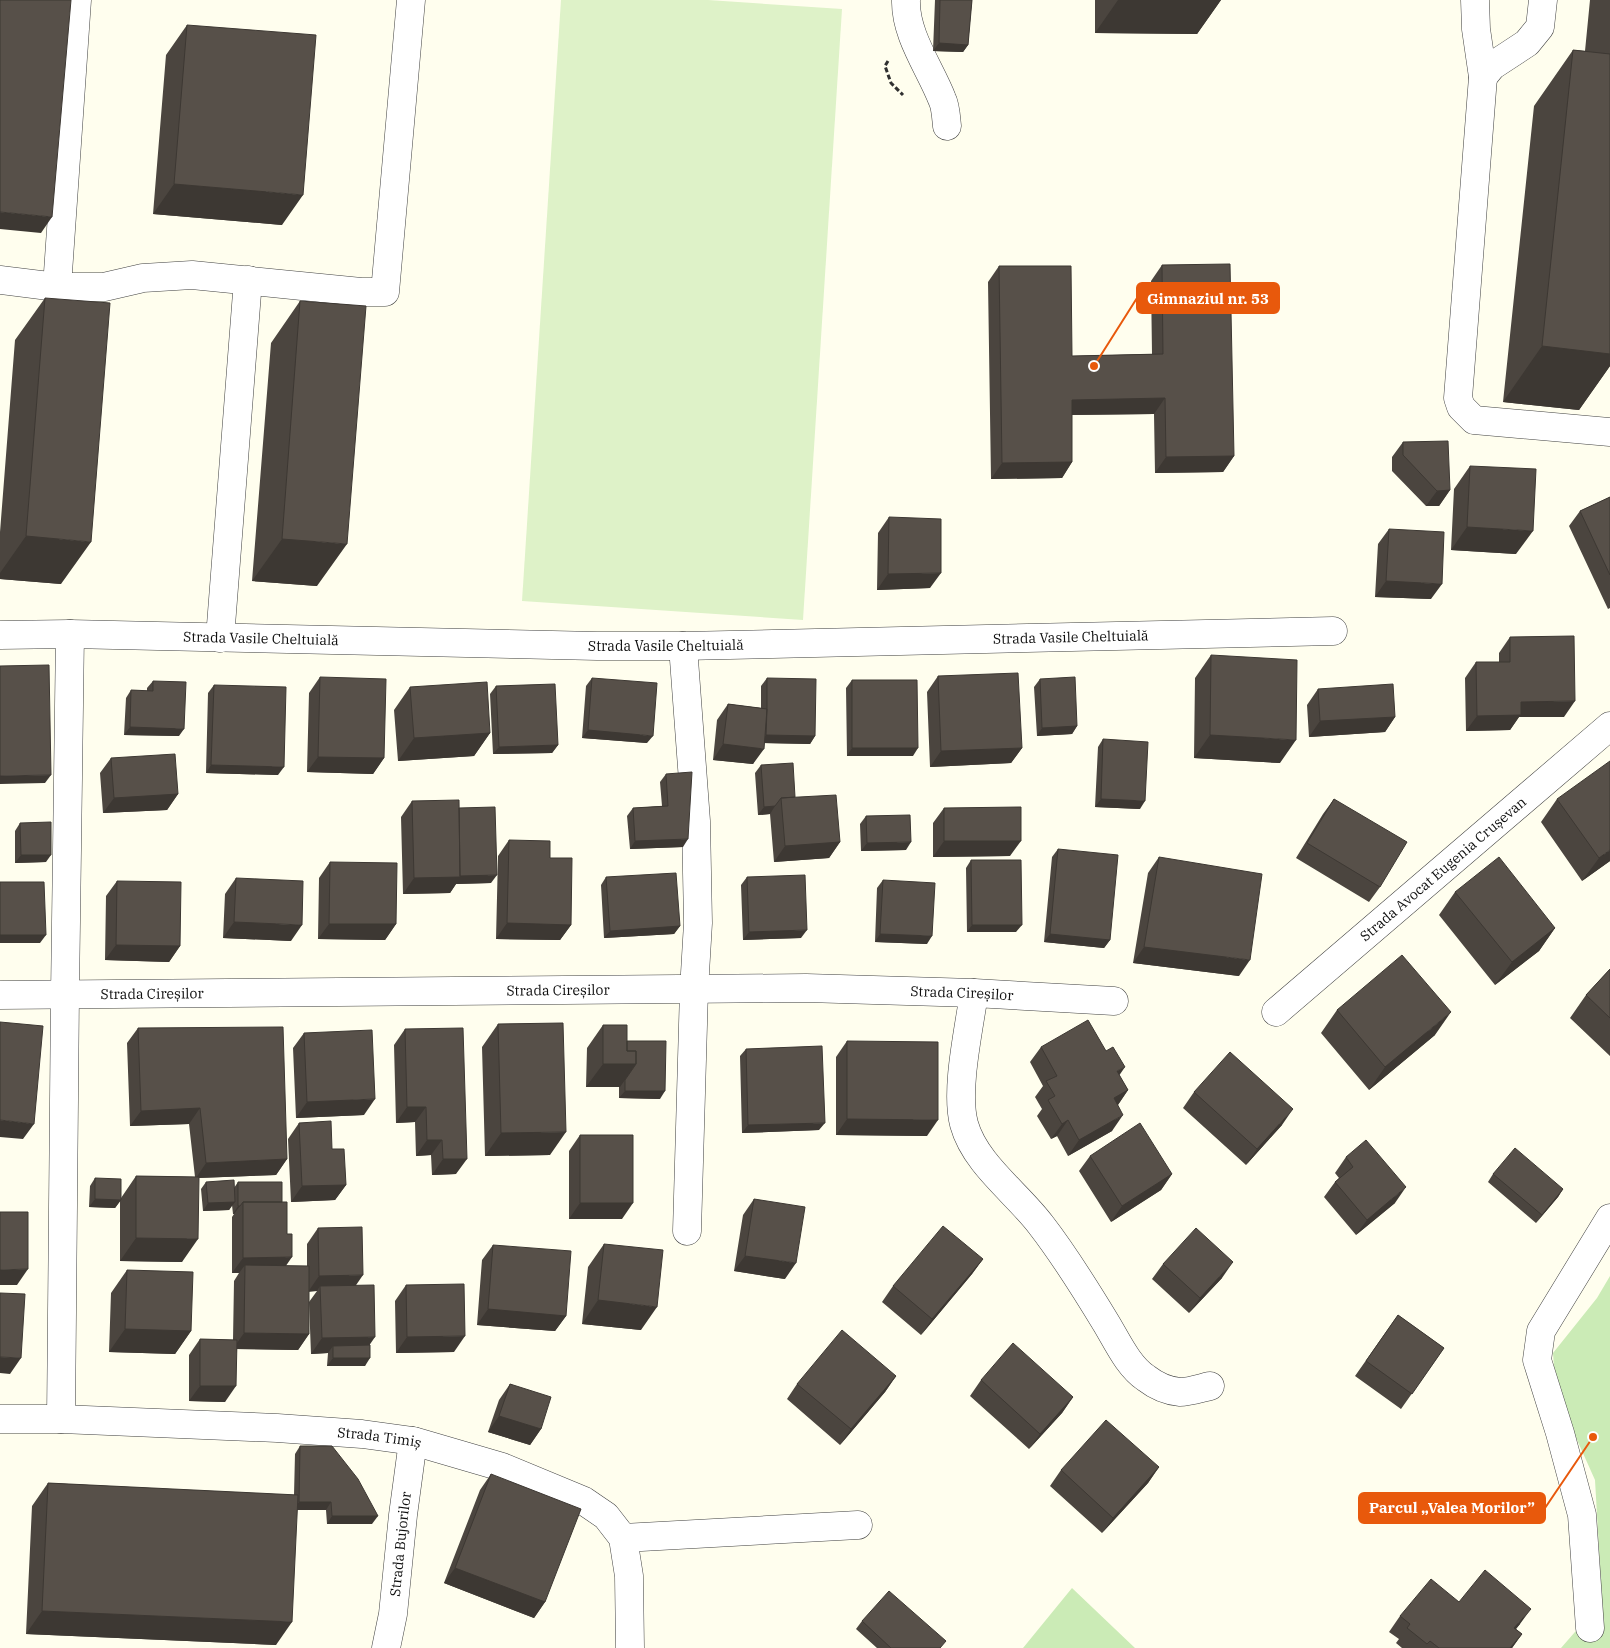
<svg xmlns="http://www.w3.org/2000/svg" width="1610" height="1648" font-family="'IBM Plex Serif',serif">
<style>
.green{fill:#cbebb6}
.pitch{fill:#def2c8}
.lines{fill:none;stroke-linecap:round;stroke-linejoin:round}
.minor-casing{stroke:#414141;stroke-width:29}
.path{stroke:#303030;stroke-width:3;stroke-dasharray:5 2.5;stroke-linecap:butt}
.minor{stroke:#fff;stroke-width:28}
.wall{fill:#4b453f}
.shaded-wall{fill:#3d3833}
.building{fill:#575049;stroke:#3d3833}
.labels{text-anchor:middle;dominant-baseline:central;stroke-width:5;stroke-linejoin:round;paint-order:stroke}
.street-label{font-size:14px;fill:#0e0e0e;stroke:#fff}
.leader{fill:none;stroke:#e8590c;stroke-width:2}
.callout-dot{fill:#e8590c;stroke:#fff;stroke-width:2}
.callout{fill:#e8590c;stroke:#e8590c;stroke-width:2}
.callout-label{font-size:15px;text-anchor:middle;font-weight:bold;fill:#fff}
</style>
<rect width="100%" height="100%" fill="#fffeee"/>
<path class="green" d="M1610,1276v372h-49l41,-47 -7,-121 -39,-87 -3,-40 44,-55z
M1072,1588l63,60h-112z"/>
<path class="pitch" d="M561,0h147l134,9 -39,611 -281,-19z"/>
<g class="lines">
<defs>
<g id="minor">
<path d="M906,0c-1,35 24,68 36,99 4,8 4,19 5,27"/>
<path d="M1475,0l1,29 7,48 -25,321 3,9 13,13 136,12"/>
<path d="M1483,77l9,-11 35,-23 13,-16 3,-27"/>
<path d="M0,280l57,7h47l39,-9 49,-3 169,17h24l26,-292"/>
<path d="M57,287l20,-287"/>
<path id="s1" d="M0,635l70,-1 527,12h86l650,-15"/>
<path d="M220,638l28,-358"/>
<path d="M683,646l13,175 2,102 -4,67 -7,241"/>
<path d="M974,993c-5,36 -19,97 -10,131 11,40 53,69 77,101 24,31 45,65 65,98 11,18 22,43 40,55 9,7 22,13 34,14 9,0 21,-4 30,-6"/>
<path id="s2" d="M0,995l806,-7 168,5 140,8"/>
<path id="s3" d="M1276,1012l334,-286"/>
<path id="s4" d="M0,1419h61l216,9 85,6 51,7 89,26 82,34 22,15 17,22 6,38 1,72"/>
<path d="M61,1419l4,-425 5,-360"/>
<path d="M623,1538l235,-13"/>
<path d="M1590,1628l-8,-113 -22,-82 -23,-73 4,-29 69,-113"/>
<path id="s5" d="M386,1648l7,-34 10,-99 10,-74"/>
</g>
</defs>
<use href="#minor" class="minor-casing"/>
<path class="path" d="M888,61l-3,5 6,17 12,12"/>
<use href="#minor" class="minor"/>
</g>
<path class="wall" d="M935,0h37l-4,45 -5,7 -30,-1z
M1095,0h126l-24,34 -102,-1z
M1590,0h20v366l-31,44 -76,-8 31,-296 39,-56 12,1z
M187,25l95,200 -129,-11 13,-159z
M1162,265l72,191 -11,16 -68,1 -1,-59 -82,1v47l-10,16 -71,1 -3,-197 11,-16 73,90 80,-2 -1,-73z
M45,298l16,286 -61,-5v-47l15,-192z
M300,301l17,285 -65,-5 19,-238z
M1403,442l47,48 -11,16h-13l-34,-35v-14z
M1470,466l46,88 -65,-4 3,-61z
M1610,497v111l-2,1 -39,-83 11,-15z
M889,517l41,71 -53,2 1,-57z
M1389,529l42,70 -56,-2 3,-53z
M1510,637l54,80h-45l-9,13 -44,1 -1,-53 11,-16h23v-9z
M1211,655l69,108 -86,-5 1,-80z
M938,676l84,72 -11,15 -81,4 -3,-75z
M320,677l64,81 -11,16 -66,-2 2,-79z
M592,678l55,65 -65,-5 4,-52z
M767,678l48,58 -5,8 -46,-1 -11,21 -40,-4 4,-40 11,-16 33,4v-22z
M1040,679l37,47 -5,8 -35,2 -3,-49z
M852,680l61,76h-66l-1,-68z
M153,681l26,55 -55,-1 2,-37 5,-8 16,1v-3z
M214,685l64,90 -72,-2 2,-80z
M496,686l62,59 -6,8 -59,1 -3,-60z
M410,687l80,46 -16,23 -76,5 -4,-51z
M1318,689l77,28 -10,15 -76,5 -2,-32z
M1103,739l37,70 -45,-2 3,-60z
M111,758l67,36 -11,16 -64,3 -3,-40z
M761,765l79,77 -11,16 -55,4 -4,-48 -12,1 -3,-42z
M666,774l17,73 -53,2 -3,-33 6,-8 29,-2 -2,-24z
M1334,799l46,88 -11,15 -73,-44 27,-44z
M1557,799l53,62 -28,20 -41,-59z
M412,801l47,7 32,75 -35,1 -6,9 -47,1 -2,-77z
M944,808l66,48 -77,1v-34z
M866,816l40,34 -45,1 -1,-27z
M20,823l26,39 -31,1v-32z
M509,840l41,18 21,67 -11,15 -64,-1 2,-83z
M1058,849l52,91 -6,8 -60,-6 8,-85z
M1159,857l80,119 -106,-13 15,-90z
M971,860l45,72h-49l-1,-64z
M330,862l66,62 -11,16 -67,-1 1,-61z
M606,877l74,49 -6,8 -70,4 -3,-53z
M747,877l54,61 -58,2 -2,-55z
M236,878l55,63 -68,-3 2,-44z
M883,880l44,64 -52,-2 2,-54z
M117,881l63,65 -11,16 -64,-2 1,-64z
M1455,892l100,36 -16,23 -44,34 -56,-70z
M1610,969v87l-40,-38 16,-23z
M1337,1010l98,25 -66,55 -48,-57z
M498,1024l52,131 -65,1 -3,-109z
M603,1025l24,16 33,58 -41,-1v-11h-33l1,-39z
M138,1028l149,131 -11,16 -77,3 -17,84 -62,-1v-60l-5,7 -26,-1 1,-21 5,-8 26,20 15,-22 59,1 -6,-53 -59,2 -3,-83z
M405,1029l51,145 -24,1 -1,-20 -15,1 -1,-34 -19,1 -2,-78z
M304,1033l60,82 -68,3 -3,-70z
M847,1041l80,95 -91,-1v-78z
M1041,1047l78,28 9,15 -10,15 -6,26 -44,25 -11,-20 -6,3 -14,-23 5,-7 -7,-12 8,-11 -13,-24z
M746,1049l73,81 -77,3 -2,-77z
M1194,1092l88,33 -36,40 -63,-57z
M299,1123l33,26 14,36 -11,15 -44,2 -3,-63z
M580,1135l42,84h-53v-68z
M1090,1156l82,18 -11,16 -50,32 -32,-51z
M1346,1157l49,46 -39,32 -32,-38 11,-15 4,-4 -4,-5z
M1493,1174l70,15 -5,8 -22,26 -48,-41z
M206,1182l28,6 4,-6 44,20 4,64h21v-22l11,-16 38,58 14,59 -5,21h-38l1,-13 -17,1 -2,-52 8,-11h-8v43l-11,16 -61,-1 -12,53 -36,-1v-46l11,-16 33,1 1,-59 5,-8h-7v-56l2,-3h-1l-1,-9 -3,5 -26,1 -2,-22z
M754,1199l31,80 -51,-8 9,-56z
M604,1244l37,86 -59,-6 6,-57z
M493,1245l73,71 -11,15 -78,-6 5,-65z
M983,1259l-11,15 -51,61 -39,-33 11,-16z
M1163,1264l59,14 -33,35 -37,-34z
M127,1270l64,61 -16,23 -66,-2 2,-59z
M406,1285l48,67 -58,1 -1,-52z
M1398,1315l46,33 -43,61 -46,-33z
M896,1376l-11,16 -45,53 -53,-46 10,-15z
M981,1380l92,17 -11,16 -33,36 -59,-53z
M510,1384l31,45 -11,16 -42,-13 11,-32z
M300,1446l72,78h-45l-1,-14h-29l-21,135 -250,-11 6,-128 16,-23 246,12 1,-41z
M1159,1467l-11,16 -46,50 -52,-47 11,-16z
M491,1474l54,128 -11,16 -90,-35 36,-93z
M1459,1602l61,22 -4,5 6,5 -10,14h-110l-6,-5 3,-4 -10,-7 11,-16z
M862,1621l79,27h-64l-21,-19z"/>
<path class="shaded-wall" d="M1118,0h103l-24,34 -102,-1z
M939,43l29,2 -5,7 -30,-1z
M174,184l129,11 -21,30 -129,-11z
M0,212l52,5 -11,16 -41,-4z
M1542,346l68,8v12l-31,44 -76,-8z
M1165,398l-11,16 -93,1 11,-15z
M1234,456l-11,16 -68,1 11,-16z
M1072,462l-10,16 -71,1 11,-16z
M1450,490l-11,16h-13l11,-15z
M1467,527l66,4 -17,23 -65,-4z
M26,536l65,6 -30,42 -61,-5v-6z
M282,539l65,5 -30,42 -65,-5z
M941,573l-11,15 -53,2 11,-16z
M1386,581l56,3 -11,15 -56,-2z
M1575,701l-11,16h-45l-9,13 -44,1 11,-15 44,-14z
M1395,717l-10,15 -76,5 11,-16z
M1077,726l-5,8 -35,2 5,-8z
M130,727l54,2 -5,7 -55,-1z
M588,730l65,6 -6,7 -65,-5z
M490,733l-16,23 -76,5 16,-23z
M766,735l49,1 -5,8 -49,-1z
M1210,735l86,5 -16,23 -86,-5z
M723,744l41,5 -11,15 -40,-4z
M558,745l-6,8 -59,1 6,-7z
M852,748h66l-5,8h-66z
M1022,748l-11,15 -81,4 11,-16z
M318,757l66,1 -11,16 -66,-2z
M211,765l73,2 -6,8 -72,-2z
M51,775l-6,8 -45,1v-8z
M178,794l-11,16 -64,3 11,-15z
M1101,799l44,2 -5,8 -45,-2z
M775,806l-5,8 -12,1 6,-8z
M688,839l-5,8 -53,2 5,-8z
M944,841h77l-11,15 -77,1z
M840,842l-11,16 -55,4 11,-16z
M911,842l-5,8 -45,1 6,-8z
M1610,850v11l-28,20 17,-23z
M21,855h30l-5,7 -31,1z
M497,875l-6,8 -35,1 -6,9 -47,1 11,-16 41,-2z
M234,922l68,3 -11,16 -68,-3z
M507,923l64,2 -11,15 -64,-1z
M329,924h67l-11,16 -67,-1z
M972,925h50l-6,7h-49z
M680,926l-6,8 -70,4 6,-7z
M1555,928l-16,23 -44,34 17,-23z
M807,930l-6,8 -58,2 6,-8z
M880,934l52,2 -5,8 -52,-2z
M1050,934l60,6 -6,8 -60,-6z
M0,935h46l-6,8h-40z
M116,945l64,1 -11,16 -64,-2z
M1144,947l106,13 -11,16 -106,-13z
M1451,1012l-16,23 -66,55 16,-23z
M603,1064h33l-16,23h-34z
M1125,1067l-11,16 3,-12z
M1128,1090l-11,16 -3,-8z
M625,1091h40l-5,8 -41,-1z
M375,1099l-11,16 -68,3 11,-16z
M407,1107h19l-11,15 -19,1z
M200,1108l-11,16 -59,2 11,-15z
M1293,1109l-11,16 -36,40 11,-16z
M1123,1115l-11,16 -44,25 11,-16z
M847,1119l91,1 -11,16 -91,-1z
M0,1120l34,4 -11,15 -23,-2z
M1068,1120l-11,16 -6,3 11,-15z
M825,1123l-6,7 -77,3 6,-8z
M566,1132l-16,23 -65,1 16,-23z
M427,1140h15l-11,15 -15,1z
M287,1159l-11,16 -80,3 10,-15z
M443,1159h24l-11,15 -24,1z
M1172,1174l-11,16 -50,32 11,-16z
M346,1185l-11,15 -44,2 11,-16z
M1406,1187l-11,16 -39,32 11,-15z
M1563,1189l-5,8 -22,26 6,-8z
M95,1199l26,1 -6,8 -26,-1z
M235,1202l-6,8 -26,1 5,-8z
M580,1203h53l-11,16h-53z
M238,1206h2l-6,8h-1z
M136,1238l62,1 -16,23 -62,-1z
M745,1256l51,7 -11,16 -51,-8z
M292,1257l-11,16 -36,-8 -6,8h-7l11,-15z
M983,1259l-11,15 -51,61 11,-16z
M1233,1262l-11,16 -33,35 11,-15z
M28,1269l-11,16h-17v-15z
M363,1275l-11,16 -32,-5 -3,5 -9,1 11,-16z
M598,1300l59,7 -16,23 -59,-6z
M488,1309l78,7 -11,15 -78,-6z
M125,1329l66,2 -16,23 -66,-2z
M244,1333l65,1 -11,16 -65,-1z
M465,1336l-11,16 -58,1 11,-16z
M375,1337l-11,16 -31,-7 -5,7 -17,1 11,-16z
M0,1357l21,1 -11,16 -10,-1z
M333,1358h37l-5,8h-38z
M896,1376l-11,16 -45,53 11,-16z
M200,1386h36l-11,16 -36,-1z
M1073,1397l-11,16 -33,36 11,-15z
M499,1416l42,13 -11,16 -42,-13z
M1159,1467l-11,16 -46,50 11,-15z
M299,1502h32l-5,8h-32z
M332,1516h46l-6,8h-45z
M455,1568l90,34 -11,16 -90,-35z
M1531,1609l-11,15 -17,20 11,-16z
M42,1611l250,11 -16,23 -250,-11z
M1522,1634l-10,14h-2z"/>
<path class="building" d="M0,0h71l-19,217 -52,-5z
M940,0h32l-4,45 -29,-2z
M187,25l129,10 -13,160 -129,-11z
M1573,50l37,4v300l-68,-8z
M1230,264l4,192 -68,1 -1,-59 -93,2v62l-70,1 -3,-197h72l1,90 91,-2 -1,-89z
M45,298l65,5 -19,239 -65,-6z
M300,301l66,5 -19,238 -65,-5z
M1448,441l2,49 -13,1 -34,-36v-13z
M1470,466l66,3 -3,62 -66,-4z
M1610,497v78l-30,-64z
M889,517l52,2v54l-53,1z
M1389,529l55,3 -2,52 -56,-3z
M1574,636l1,65 -54,1v13l-44,1 -1,-54h34v-25z
M1211,655l86,5 -1,80 -86,-5z
M49,665l2,110 -51,1v-110z
M1018,673l4,75 -81,3 -3,-75z
M320,677l66,2 -2,79 -66,-1z
M1075,677l2,49 -35,2 -2,-49z
M592,678l65,5 -4,53 -65,-6z
M767,678l49,1 -1,57 -49,-1 1,-26z
M852,680h65l1,68h-66z
M153,681l33,1 -2,47 -54,-2 1,-37 22,1z
M487,682l3,51 -76,5 -4,-51z
M555,684l3,61 -59,2 -3,-61z
M1393,684l2,33 -75,4 -2,-32z
M214,685l72,2 -2,80 -73,-2z
M728,704l39,5 -3,40 -41,-5z
M1103,739l45,3 -3,59 -44,-2z
M175,754l3,40 -64,4 -3,-40z
M1610,761v89l-11,8 -42,-59z
M793,763l2,34 -14,1 -6,8 -11,1 -3,-42z
M692,772l-4,67 -53,2 -2,-33 35,-2 -2,-32z
M836,795l4,47 -55,4 -4,-48z
M1334,799l73,43 -27,45 -73,-44z
M459,800l1,77 -46,1 -2,-77z
M495,807l2,68 -37,1 -1,-68z
M1021,807v34h-77v-33z
M910,815l1,27 -44,1 -1,-27z
M51,822v33h-30l-1,-32z
M509,840l41,1v17h22l-1,67 -64,-2z
M1058,849l60,6 -8,85 -60,-6z
M1159,857l103,17 -12,86 -106,-13z
M1499,857l56,71 -43,34 -57,-70z
M971,860h50l1,65h-50z
M330,862l67,1 -1,61h-67z
M676,873l4,53 -70,5 -4,-54z
M805,875l2,55 -58,2 -2,-55z
M236,878l67,3 -1,44 -68,-3z
M883,880l52,3 -3,53 -52,-2z
M117,881l64,1 -1,64 -64,-1z
M0,882h44l2,53h-46z
M1402,955l49,57 -66,55 -48,-57z
M1610,969v49l-24,-23z
M1088,1020l18,31 7,-4 12,20 -8,4 11,19 -14,8 9,17 -44,25 -11,-20 -6,4 -14,-24 7,-4 -9,-15 11,-5 -16,-29z
M0,1022l43,4 -9,98 -34,-4z
M563,1023l3,109 -65,1 -3,-109z
M603,1025h24v26h9v13h-33z
M283,1027l4,132 -81,4 -6,-55 -59,3 -3,-83z
M463,1028l4,131h-24l-1,-19h-15l-1,-33h-19l-2,-78z
M372,1030l3,69 -68,3 -3,-69z
M627,1041h39l-1,50h-40v-11l11,-16v-13h-9z
M847,1041l91,1v78l-91,-1z
M822,1046l3,77 -77,2 -2,-76z
M1230,1052l63,57 -36,40 -63,-57z
M331,1121l1,28h12l2,36 -44,1 -3,-63z
M1140,1123l32,51 -50,32 -32,-50z
M580,1135h53v68h-53z
M1366,1140l40,47 -39,33 -32,-38 18,-15 -7,-10z
M1515,1148l48,41 -21,26 -49,-41z
M136,1176l63,1 -1,62 -62,-1z
M95,1178l26,1v21l-26,-1z
M234,1180l1,22 -27,1 -2,-21z
M238,1182h44v20h-39l-3,4h-2z
M754,1199l51,8 -9,56 -51,-7z
M243,1202h44v32h5v23l-49,1z
M0,1212h28v57l-28,1z
M943,1226l40,33 -51,60 -39,-33z
M362,1227l1,48 -44,1 -1,-48z
M1196,1228l37,34 -33,36 -37,-34z
M604,1244l59,6 -6,57 -59,-7z
M493,1245l78,6 -5,65 -78,-7z
M245,1265l64,1v68l-65,-1z
M127,1270l66,2 -2,59 -66,-2z
M464,1284l1,52 -58,1 -1,-52z
M374,1285l1,52 -53,1 -2,-52z
M0,1293l25,1 -4,64 -21,-1z
M1398,1315l46,33 -32,46 -46,-33z
M842,1330l54,46 -45,53 -54,-45z
M200,1339l37,1 -1,46h-36z
M1013,1343l60,54 -33,37 -59,-54z
M370,1345v13h-37v-12z
M510,1384l41,13 -10,32 -42,-13z
M1106,1420l53,47 -46,51 -52,-48z
M300,1446h32l26,33 20,37h-46l-1,-14h-32z
M491,1474l90,35 -36,93 -90,-34z
M48,1483l250,12 -6,127 -250,-11z
M1485,1570l46,39 -17,19 8,6 -12,14h-71l-9,-7 -3,3 -20,-16 3,-4 -10,-8 31,-37 28,23z
M889,1591l57,50 -6,7h-49l-29,-27z"/>
<g class="labels">
<g class="street-label">
<text stroke="none"><textPath href="#s1" startOffset="1071">Strada Vasile Cheltuială</textPath></text>
<text stroke="none"><textPath href="#s1" startOffset="261">Strada Vasile Cheltuială</textPath></text>
<text stroke="none"><textPath href="#s1" startOffset="666">Strada Vasile Cheltuială</textPath></text>
<text stroke="none"><textPath href="#s3" startOffset="220">Strada Avocat Eugenia Crușevan</textPath></text>
<text stroke="none"><textPath href="#s2" startOffset="558">Strada Cireșilor</textPath></text>
<text stroke="none"><textPath href="#s2" startOffset="152">Strada Cireșilor</textPath></text>
<text stroke="none"><textPath href="#s2" startOffset="962">Strada Cireșilor</textPath></text>
<text stroke="none"><textPath href="#s4" startOffset="380">Strada Timiș</textPath></text>
<text stroke="none"><textPath href="#s5" startOffset="105">Strada Bujorilor</textPath></text>
</g>
</g>
<path class="leader" d="M1094 366L1137 298M1593 1437L1545 1508"/>
<g class="callout-dot">
<circle cx="1094" cy="366" r="5"/>
<circle cx="1593" cy="1437" r="5"/>
</g>
<g class="callout">
<rect x="1137" y="283" width="142" height="30" rx="5"/>
<rect x="1359" y="1493" width="186" height="30" rx="5"/>
</g>
<g class="callout-label">
<text x="1208" y="304">Gimnaziul nr. 53</text>
<text x="1452" y="1513">Parcul „Valea Morilor”</text>
</g>
</svg>
